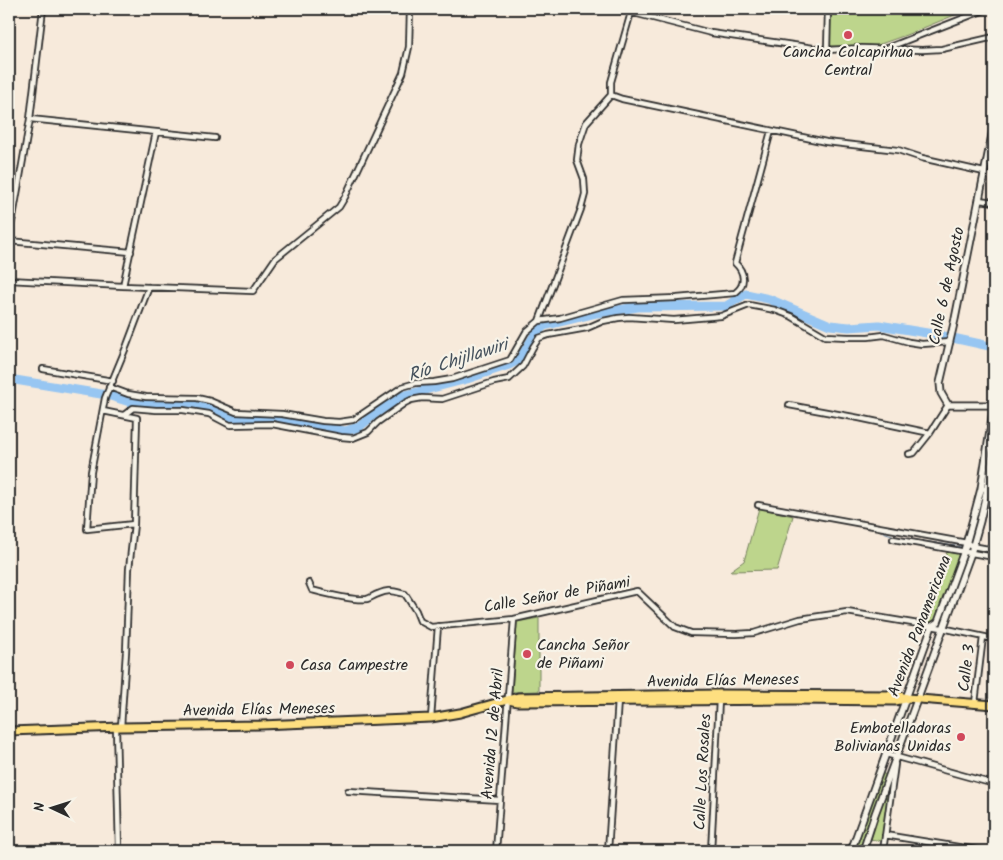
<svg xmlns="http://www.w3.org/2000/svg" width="1003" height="860" font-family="Kalam,sans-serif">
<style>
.green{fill:#bdd58c;stroke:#74805c}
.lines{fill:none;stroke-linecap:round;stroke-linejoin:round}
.stream{stroke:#6c88a2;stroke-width:1}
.river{stroke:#97c6f2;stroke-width:9}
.street-casing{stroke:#2b2b2b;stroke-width:8}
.secondary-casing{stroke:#2b2b2b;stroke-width:9}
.primary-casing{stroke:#2b2b2b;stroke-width:11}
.street{stroke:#f7f3e8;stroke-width:4.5}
.secondary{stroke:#f7f3e8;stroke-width:5.5}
.primary{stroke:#fedf80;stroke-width:7}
.poi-dot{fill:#d1495b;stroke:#f7f3e8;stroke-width:2}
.labels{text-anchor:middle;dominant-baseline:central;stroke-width:4.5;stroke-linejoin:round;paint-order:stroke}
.poi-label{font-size:16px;fill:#2b2b2b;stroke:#f7f3e8;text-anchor:start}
.street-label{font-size:16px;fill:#2b2b2b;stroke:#f7f3e8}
.water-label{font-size:18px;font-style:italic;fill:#46525d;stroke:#f7f3e8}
</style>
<rect width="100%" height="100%" fill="#f7eadb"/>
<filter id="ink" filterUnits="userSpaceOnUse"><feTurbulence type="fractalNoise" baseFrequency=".02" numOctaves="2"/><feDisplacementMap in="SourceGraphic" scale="10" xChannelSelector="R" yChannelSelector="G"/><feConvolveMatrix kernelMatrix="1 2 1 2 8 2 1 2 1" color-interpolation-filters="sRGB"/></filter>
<g filter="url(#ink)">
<path class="green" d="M831,9h132l-1,3 -56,23 -34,12 -40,-1 -3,-3z
M759,508l34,8 -16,54 -47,1 14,-10z
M947,552l12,2 -23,65 -4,4 -9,-2z
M539,618v73l-27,1 5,-70z
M882,773l4,2 -26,76h-5z
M885,792l4,1 -7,48 -12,-2z"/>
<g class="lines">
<path class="stream" d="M883,532l15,5 63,10
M975,550l19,5"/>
<path class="river" d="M9,379l98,16 26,8 25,2 20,-2 23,2 30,14 52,-1 31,9 31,4 14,-4 17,-14 26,-17 65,-17 42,-14 11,-6 15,-25 9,-8 53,-13 41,-6 88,-1 20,-12 23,5 61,26 19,2 30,-2 60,10 55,12"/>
<defs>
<path id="street" d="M618,9l93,24 116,17 35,-2 60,2 20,-1 52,-12
M887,48l100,-39
M827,50l1,-41
M611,95l11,4 204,43 72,8 24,8 62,14
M30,119l185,19
M979,200l15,2
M9,232l4,-15 17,-98 13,-110
M9,241l122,11
M9,280l114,6 130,5 22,-32 64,-52 6,-10 58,-124 6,-26 1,-38
M123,286l33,-154
M539,321l42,-112 4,-15 -1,-15 -7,-19 2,-16 7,-21 25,-28v-13l21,-73
M43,369l70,12
M109,387l19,7 18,3 51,1 13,3 26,11 46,2 41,7 16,1 14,-2 49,-33 14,-4 18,-1 18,-3 58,-19 16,-28 13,-11 21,-3 63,-18 54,-2 58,-5c11,-8 10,-21 0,-30l36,-132
M789,405l70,13 71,15
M103,411l34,7 -3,106 -5,45 -3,83 -5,75
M124,415l9,-7 23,2h27l26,4 21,11 42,-1 69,13 12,1 15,-6 10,-10 27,-19 6,-3 11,-2 20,1 52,-17 15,-3 14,-13 10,-19 6,-9 9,-3 39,-7 16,-7 15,-3 11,-1 45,3 47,-4 28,-11 26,5 16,6 34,20 23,1h20l16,-2 25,7 13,2 28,-2
M909,454l5,-1 16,-20 18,-28
M985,489l9,1
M758,505l209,38 5,3 22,4
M134,524l-47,5 4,-57 14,-74 22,-53 22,-58
M893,539l101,18
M309,583l3,7c15,4 40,11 55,9 4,-1 7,-4 11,-5 11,-5 15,-3 27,0l11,17 4,10 11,6 83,-8 123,-28 38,36 16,6 45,1 18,-1 46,-14 47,-7 95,16 52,11
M975,703l8,-66
M431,718l7,-92
M116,727l3,124
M886,754l108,30
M348,791l152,9
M885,835l98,16
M496,851l18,-232
M608,851l10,-151
M711,851l8,-151
M883,851l12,-87"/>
<path id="secondary" d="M994,125l-39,194 -15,64 1,10 7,12h46
M851,851l81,-225 6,-4 26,-71 9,-32 8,-30 13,-84
M863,851l12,-37 96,-261 9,-32 7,-32 7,-44"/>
<path id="primary" d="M509,700l8,2 280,-2 98,1 10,-2
M9,731l112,-4 140,-2 170,-7 29,-5 58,-16 201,-3 176,1 12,3 87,7"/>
</defs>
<use href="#street" class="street-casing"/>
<use href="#secondary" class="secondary-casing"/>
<use href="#primary" class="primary-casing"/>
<use href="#street" class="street"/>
<use href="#secondary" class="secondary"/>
<use href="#primary" class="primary"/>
</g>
</g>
<g class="poi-dot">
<circle cx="848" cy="35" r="5"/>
<circle cx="527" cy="654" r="5"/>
<circle cx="290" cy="665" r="5"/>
<circle cx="961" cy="737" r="5"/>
</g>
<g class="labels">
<g class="poi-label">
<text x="848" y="52" text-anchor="middle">Cancha Colcapirhua<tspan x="848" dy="18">Central</tspan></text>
<text x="537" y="645">Cancha Señor<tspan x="537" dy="18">de Piñami</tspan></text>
<text x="300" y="665">Casa Campestre</text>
<text x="951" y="728" text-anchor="end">Embotelladoras<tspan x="951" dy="18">Bolivianas Unidas</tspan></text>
</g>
<g class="street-label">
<text transform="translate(947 286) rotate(-78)">Calle 6 de Agosto</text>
<text transform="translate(557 595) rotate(-10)">Calle Señor de Piñami</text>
<text transform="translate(920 626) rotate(-69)">Avenida Panamericana</text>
<text transform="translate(967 668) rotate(-83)">Calle 3</text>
<text transform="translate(723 681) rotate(-1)">Avenida Elías Meneses</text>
<text transform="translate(259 710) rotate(-1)">Avenida Elías Meneses</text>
<text transform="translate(493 734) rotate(-85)">Avenida 12 de Abril</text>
<text transform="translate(703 772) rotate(-87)">Calle Los Rosales</text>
</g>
<g class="water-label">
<text transform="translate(458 361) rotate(-18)">Río Chijllawiri</text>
</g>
</g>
<rect width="1003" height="860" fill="none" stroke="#f7f3e8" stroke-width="30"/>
<rect x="15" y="15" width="973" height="830" fill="none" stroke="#2b2b2b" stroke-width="2" filter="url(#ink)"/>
<g transform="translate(52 808) rotate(274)" stroke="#f7f3e8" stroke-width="4" paint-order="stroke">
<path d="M0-4L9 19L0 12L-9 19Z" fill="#2b2b2b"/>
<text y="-8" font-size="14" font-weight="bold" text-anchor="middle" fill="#2b2b2b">N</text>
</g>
</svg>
